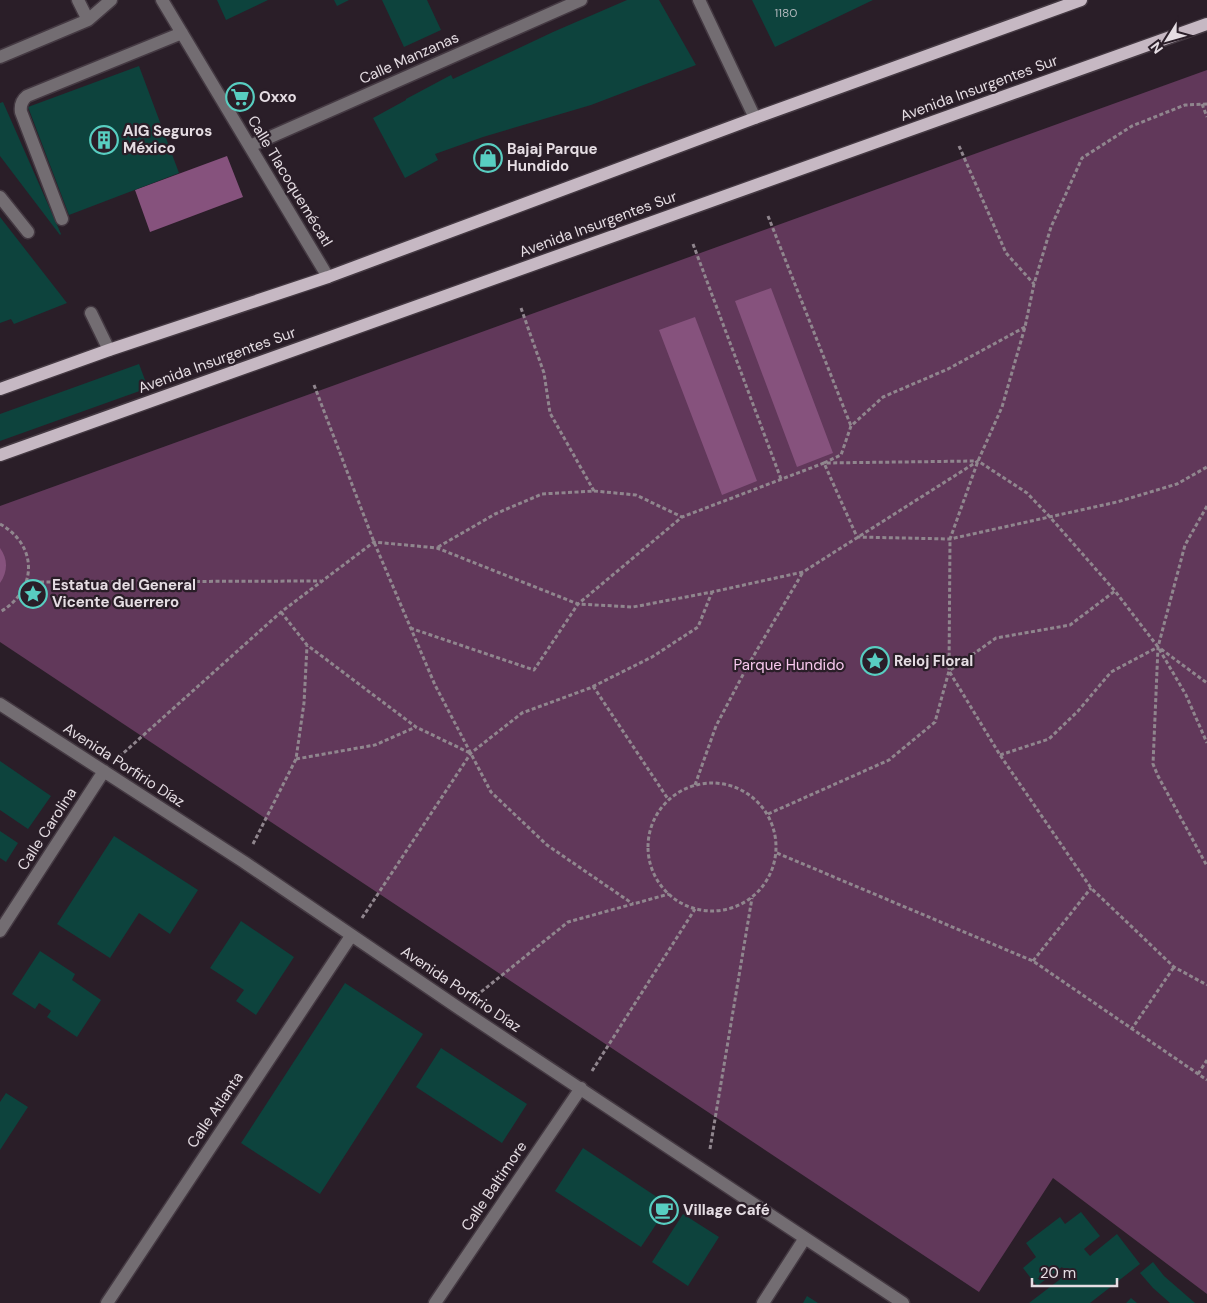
<svg xmlns="http://www.w3.org/2000/svg" width="1207" height="1303" font-family="'DM Sans',sans-serif">
<style>
.green{fill:#61385a}
.water{fill:#86527d}
.building{fill:#0d433d}
.lines{fill:none;stroke-linecap:round;stroke-linejoin:round}
.minor-casing{stroke:#443942;stroke-width:15}
.major-casing{stroke:#443942;stroke-width:15}
.path{stroke:#90868e;stroke-width:3;stroke-dasharray:4 2.5;stroke-linecap:butt}
.minor{stroke:#736d72;stroke-width:12}
.major{stroke:#c6b8c3;stroke-width:12}
.labels{text-anchor:middle;dominant-baseline:central;stroke-width:4.5;stroke-linejoin:round;paint-order:stroke}
.number-label{font-size:12px;fill:#afb6ba}
.street-label{font-size:15px;fill:#e5dde3;stroke:#2a1e28}
.poi-label{font-size:15px;font-weight:bold;fill:#e5dde3;stroke:#2a1e28;text-anchor:start}
.park-label{font-size:15px;fill:#f8c8ee;stroke:#2a1e28}
</style>
<rect width="100%" height="100%" fill="#2a1e28"/>
<path class="green" d="M1207,70v1224l-154,-116 -74,114 -979,-650v-136z"/>
<path class="water" d="M227,156l16,41 -93,35 -15,-42z
M771,288l62,165 -36,14 -62,-166z
M695,317l62,164 -35,14 -63,-165z
M0,548c8,11 8,23 0,35z"/>
<path class="building" d="M217,0h51l-42,20z
M334,0h15l-12,6z
M382,0h45l14,30 -37,17z
M627,0h32l37,65 -105,40 -108,32 -48,17 3,6 -33,18 -32,-60 33,-18v-1l45,-24 2,4 100,-47z
M752,0h121l-98,47z
M139,66l40,107 -110,42 -41,-108z
M3,102l58,132 -1,1 -60,-79v-53z
M0,217l67,86 -53,21 -3,-5 -11,4z
M139,364l9,24 -148,53v-27z
M0,761l51,35 -23,33 -28,-19z
M0,831l18,12 -12,19 -6,-4z
M114,836l84,54 -28,44 -31,-21 -29,45 -53,-34z
M241,921l53,36 -38,58 -20,-14 8,-11 -34,-22z
M40,951l35,23 -3,6 29,20 -24,37 -30,-20 4,-6 -12,-8 -4,6 -23,-15z
M345,983l78,51 -103,160 -79,-51z
M441,1048l86,56 -25,39 -86,-56z
M6,1093l22,14 -28,43v-48z
M583,1148l86,57 -28,42 -86,-56z
M1081,1212l19,24 -16,13 6,7 27,-22 23,30 -50,39h-61l38,-29 -5,-7 -25,19 -14,-18 13,-11 -10,-14 34,-26 5,7z
M683,1214l36,23 -31,49 -36,-24z
M1153,1262l11,14 31,27h-25l-17,-15 -13,-15z
M807,1296l11,7h-15z
M1131,1298l6,5h-11z"/>
<g class="lines">
<defs>
<path id="minor" d="M78,0l10,20
M162,0l166,277
M699,0l56,118
M0,57l88,-37 23,-20
M250,146l331,-146
M0,197l28,35
M62,219l-41,-107c-1,-7 1,-12 6,-16l155,-63
M91,313l18,37
M0,704l244,158 216,147 443,294
M0,931l104,-160
M107,1303l244,-367
M435,1303l146,-215
M763,1303l42,-65"/>
<path id="major" d="M0,389l109,-39 219,-73 427,-159 326,-118
M0,455l1207,-431"/>
</defs>
<use href="#minor" class="minor-casing"/>
<use href="#major" class="major-casing"/>
<path class="path" d="M1202,104l5,13
M1207,104l-22,1 -53,21 -50,32 -31,69 -17,57 -9,43 -23,80 -24,54 -28,78 -1,132 51,84 91,133 83,79 33,18
M959,146l47,107 28,31
M768,216l83,210
M693,244l88,235
M521,308l23,65 6,40 44,78
M1025,327l-77,42 -65,28 -32,29 -10,29 -17,8 33,74 93,2 167,-37 60,-18 30,-17
M314,385l60,157 61,143 56,107 56,53 86,59
M1207,506l-22,39 -27,102 -5,117 5,12 49,90
M0,524c38,21 38,66 0,88
M438,547l57,-33 47,-20 52,-3 42,4 46,22
M27,582l294,-1
M281,612l26,33 109,82 54,26
M410,628l124,42 44,-66 104,-87 142,-54 152,-2
M1161,649l46,34
M593,686l75,113
M1000,755l49,-16 29,-28 33,-39 47,-25
M119,757l162,-145 93,-70 63,6 141,56 55,3 79,-15 91,-20 175,-111 49,32 23,24 65,74 43,56 28,48 21,48
M296,759l79,-14 41,-18
M648 847a64 64 0 1 1 128 0a64 64 0 1 1-128 0Z
M695,785l21,-59 31,-59 56,-95
M768,814l121,-54 46,-38 14,-51 47,-33 74,-13 45,-34
M253,844l43,-85 8,-56 3,-57
M777,853l256,108 174,119
M362,918l109,-165 51,-40 68,-25 62,-31 46,-30 14,-35
M1033,961l58,-73
M476,996l92,-74 101,-28
M1131,1030l43,-63
M592,1071l103,-162
M1198,1074l9,-14
M710,1149l42,-251"/>
<use href="#minor" class="minor"/>
<use href="#major" class="major"/>
</g>
<defs>
<symbol id="supermarket-ring" viewBox="-11 -11 22 22"><circle r="9.5" fill="#2a1e28" stroke="#58cec1" stroke-width="1.5"/><path d="M-6-5.5h2.5l.6 2H6L4.5 2H-2.5L-4.4-4H-6ZM-1.5 3.2a1.3 1.3 0 1 0 .1 0ZM3 3.2a1.3 1.3 0 1 0 .1 0Z" fill="#58cec1"/></symbol>
<symbol id="building-ring" viewBox="-11 -11 22 22"><circle r="9.5" fill="#2a1e28" stroke="#58cec1" stroke-width="1.5"/><path d="M-4-6H4V6H1V3H-1V6H-4ZM-2.5-4.3h1.7v1.8h-1.7ZM.8-4.3h1.7v1.8H.8ZM-2.5-1h1.7V.8h-1.7ZM.8-1h1.7V.8H.8Z" fill="#58cec1"/></symbol>
<symbol id="shop-ring" viewBox="-11 -11 22 22"><circle r="9.5" fill="#2a1e28" stroke="#58cec1" stroke-width="1.5"/><path d="M-5-2.5h2.3a2.7 3.5 0 0 1 5.4 0H5L5.5 6h-11ZM-1.5-2.5h3a1.5 2.3 0 0 0-3 0Z" fill="#58cec1"/></symbol>
<symbol id="sight-ring" viewBox="-11 -11 22 22"><circle r="9.5" fill="#2a1e28" stroke="#58cec1" stroke-width="1.5"/><path d="M0-6L1.8-2.2L6-1.7L2.9 1.2L3.7 5.4L0 3.3L-3.7 5.4L-2.9 1.2L-6-1.7L-1.8-2.2Z" fill="#58cec1"/></symbol>
<symbol id="cafe-ring" viewBox="-11 -11 22 22"><circle r="9.5" fill="#2a1e28" stroke="#58cec1" stroke-width="1.5"/><path d="M-5.5-4.5H6V0H3Q3 3.5 0 3.5H-2.5Q-5.5 3.5-5.5 0ZM3-3.2v2h1.7v-2ZM-6 4.5H4V6H-6Z" fill="#58cec1"/></symbol>
</defs>
<g fill-rule="evenodd">
<use href="#supermarket-ring" x="224" y="81" width="32" height="32"/>
<use href="#building-ring" x="88" y="124" width="32" height="32"/>
<use href="#shop-ring" x="472" y="142" width="32" height="32"/>
<use href="#sight-ring" x="17" y="578" width="32" height="32"/>
<use href="#sight-ring" x="859" y="645" width="32" height="32"/>
<use href="#cafe-ring" x="648" y="1194" width="32" height="32"/>
</g>
<g class="labels">
<g class="number-label">
<text x="786" y="13">1180</text>
</g>
<g class="street-label">
<text transform="translate(409 58) rotate(-24)">Calle Manzanas</text>
<text transform="translate(979 88) rotate(-20)">Avenida Insurgentes Sur</text>
<text transform="translate(290 181) rotate(59)">Calle Tlacoquemécatl</text>
<text transform="translate(598 224) rotate(-20)">Avenida Insurgentes Sur</text>
<text transform="translate(217 360) rotate(-20)">Avenida Insurgentes Sur</text>
<text transform="translate(124 765) rotate(33)">Avenida Porfirio Díaz</text>
<text transform="translate(47 829) rotate(-57)">Calle Carolina</text>
<text transform="translate(461 989) rotate(34)">Avenida Porfirio Díaz</text>
<text transform="translate(215 1110) rotate(-56)">Calle Atlanta</text>
<text transform="translate(494 1186) rotate(-56)">Calle Baltimore</text>
</g>
<g class="poi-label">
<text x="259" y="97">Oxxo</text>
<text x="123" y="131">AIG Seguros<tspan x="123" dy="17">México</tspan></text>
<text x="507" y="149">Bajaj Parque<tspan x="507" dy="17">Hundido</tspan></text>
<text x="52" y="585">Estatua del General<tspan x="52" dy="17">Vicente Guerrero</tspan></text>
<text x="894" y="661">Reloj Floral</text>
<text x="683" y="1210">Village Café</text>
</g>
<g class="park-label">
<text x="789" y="665">Parque Hundido</text>
</g>
</g>
<g transform="translate(1167 40) rotate(233)" stroke="#2a1e28" stroke-width="4" paint-order="stroke">
<path d="M0-4L9 19L0 12L-9 19Z" fill="#e5dde3"/>
<text y="-8" font-size="14" font-weight="bold" text-anchor="middle" fill="#e5dde3">N</text>
</g>
<path d="M1032 1278v8h85v-8" fill="none" stroke="#e5dde3" stroke-width="2.5"/>
<text x="1040" y="1278" font-size="15" fill="#e5dde3" stroke="#2a1e28" stroke-width="4" paint-order="stroke">20 m</text>
</svg>
